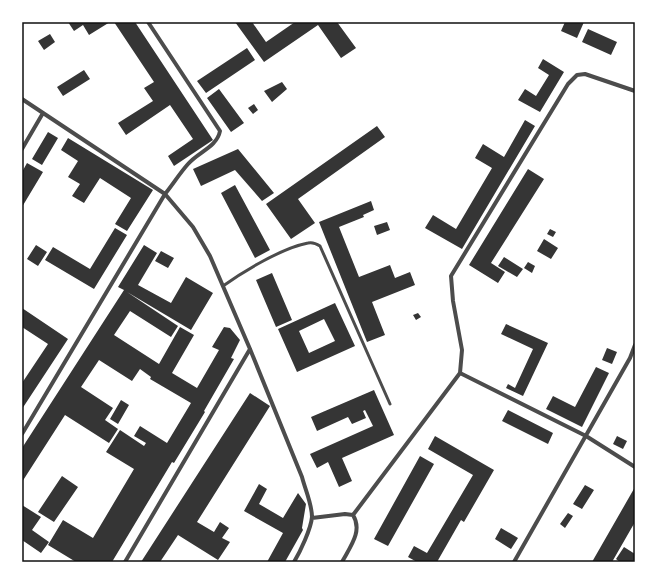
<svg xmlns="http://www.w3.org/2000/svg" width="657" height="584" font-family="'Public Sans',sans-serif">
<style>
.building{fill:#353535;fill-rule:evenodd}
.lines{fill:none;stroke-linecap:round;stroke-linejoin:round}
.service{stroke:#4c4c4c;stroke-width:3}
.minor{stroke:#4c4c4c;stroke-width:4}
.neatline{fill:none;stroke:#111;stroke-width:1.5}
</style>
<rect width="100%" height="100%" fill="#fff"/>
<path class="building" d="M68,22h42l-21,13 -6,-10 -9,6z
M114,22h21l78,118 -39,26 -6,-10 25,-17 -23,-34 -44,30 -8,-12 35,-22 -9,-13 10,-6z
M235,22h17l14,20 29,-20h42l19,26 -15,10 -23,-33 -54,37z
M565,22h19l-7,16 -16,-7z
M588,29l29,13 -6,13 -29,-13z
M50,34l5,8 -11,8 -6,-9z
M247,48l8,12 -49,33 -9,-12z
M543,59l21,13 -24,40 -22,-12 7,-11 11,7 13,-21 -11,-7z
M84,70l6,9 -27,17 -6,-9z
M282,82l5,7 -15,13 -8,-11z
M219,89l25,34 -13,9 -24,-34z
M254,104l4,6 -5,4 -5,-6z
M525,120l10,6 -73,123 -37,-21 8,-13 23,14 36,-61 -17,-10 8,-14 21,13z
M377,126l8,11 -87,62 17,24 -24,16 -25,-35z
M48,132l10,6 -16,27 -10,-6z
M68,138l85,52 -26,41 -12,-7 16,-26 -31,-20 -16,25 -12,-7 8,-12 -12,-7 10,-16 -17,-11z
M238,149l36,44 -12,8 -27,-31 -34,16 -8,-17z
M27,163l16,9 -21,35v-35z
M528,169l16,10 -53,84 14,9 -7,11 -29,-18z
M235,185l35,65 -15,8 -34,-65z
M371,201l3,9 -11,5 1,2 -25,10 20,50 31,-12 5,13 15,-6 5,13 -43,17 13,33 -18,7 -48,-120z
M387,222l3,8 -13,5 -3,-9z
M115,228l12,7 -33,54 -49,-29 8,-13 37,22z
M550,229l6,3 -3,5 -6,-3z
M544,239l14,9 -7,11 -14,-8z
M36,245l11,7 -9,14 -11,-7z
M144,245l13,8 -19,32 33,18 15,-26 27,16 -22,37 -64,-38 51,34 -7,11 -41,-26 -16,24 45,29 21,-37 14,8 -22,38 25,15 22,-38 -7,-3 12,-20 6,1 10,12 -9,18 3,1 -30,52 1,1 -31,51 -2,-1 -60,100h-36l-28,-17 15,-25 30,18 41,-69 -28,-17 14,-22 24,16 2,-3 -12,-7 6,-10 27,17 24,-40 -41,-24 1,-2 -11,-8 -8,12 -33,-21 -18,27 32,21 -8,12 13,9 -9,14 -44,-28 -43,67v-34l102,-158 -6,-3z
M161,251l13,7 -6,10 -13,-7z
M504,257l19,12 -6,8 -19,-11z
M528,262l7,4 -3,7 -8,-5z
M272,273l20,47 -16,7 -20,-47z
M335,303l20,43 -58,26 -19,-43zM324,319l11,22 -26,12 -10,-22z
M22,308l46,31 -46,70v-26l26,-39 -26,-17z
M418,313l3,4 -5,3 -3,-5z
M506,324l42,19 -25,53 -17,-8 2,-4 7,4 18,-39 -32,-15z
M607,348l10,4 -5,12 -10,-4z
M596,367l13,6 -27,54 -36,-18 7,-13 22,11z
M374,390l20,45 -52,23 10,23 -13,6 -11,-25 -11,6 -7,-14 63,-28 -8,-16 -2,1 3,7 -14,6 -4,-7 -31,14 -6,-14z
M250,393l20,13 -73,116 17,10 6,-10 9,6 -7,10 8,4 -12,18 -40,-25 -18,27h-19z
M121,400l8,5 -11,19 -8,-5z
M508,410l45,23 -5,11 -46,-23z
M435,436l59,34 -30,52 -3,-2 -24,42h-20l-9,-5 6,-11 13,7 46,-78 -45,-26z
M617,436l10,5 -4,8 -10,-5z
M420,456l14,8 -46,82 -14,-7z
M62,476l16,11 -24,35 -16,-10z
M259,484l8,5 -8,15 24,14 15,-25 8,11 -4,24 1,2 -18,32h-18l16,-29 -39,-22z
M585,485l9,5 -12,19 -9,-5z
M635,487v35l-23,40h-20z
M22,505l19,12 -9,13 17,12 -8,11 -19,-13z
M568,513l5,3 -8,12 -5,-4z
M501,528l17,10 -7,11 -16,-10z
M624,547l11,7v8h-15l-4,-3z"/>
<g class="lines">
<path class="service" d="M223,286c21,-15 59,-38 85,-43 4,-1 9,1 12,3l70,158"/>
<path class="minor" d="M22,99l143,95 28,33 17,29 40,93 52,128c3,12 10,27 10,40 -1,12 -12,35 -18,45
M22,149l21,-36
M460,373l126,63 49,31
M22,434l143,-240c8,-10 15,-21 23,-30 10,-12 29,-17 32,-33l-72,-109
M312,518l33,-4 8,1 107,-142 2,-23 -9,-49 -2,-25 117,-192 9,-9 8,-1 50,17
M125,562l125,-213
M342,562c8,-15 21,-31 11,-47
M514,562l116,-204 5,-13"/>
</g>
<rect width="657" height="584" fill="none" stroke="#ffffff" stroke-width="46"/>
<rect x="23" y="23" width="611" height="538" class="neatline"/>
</svg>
